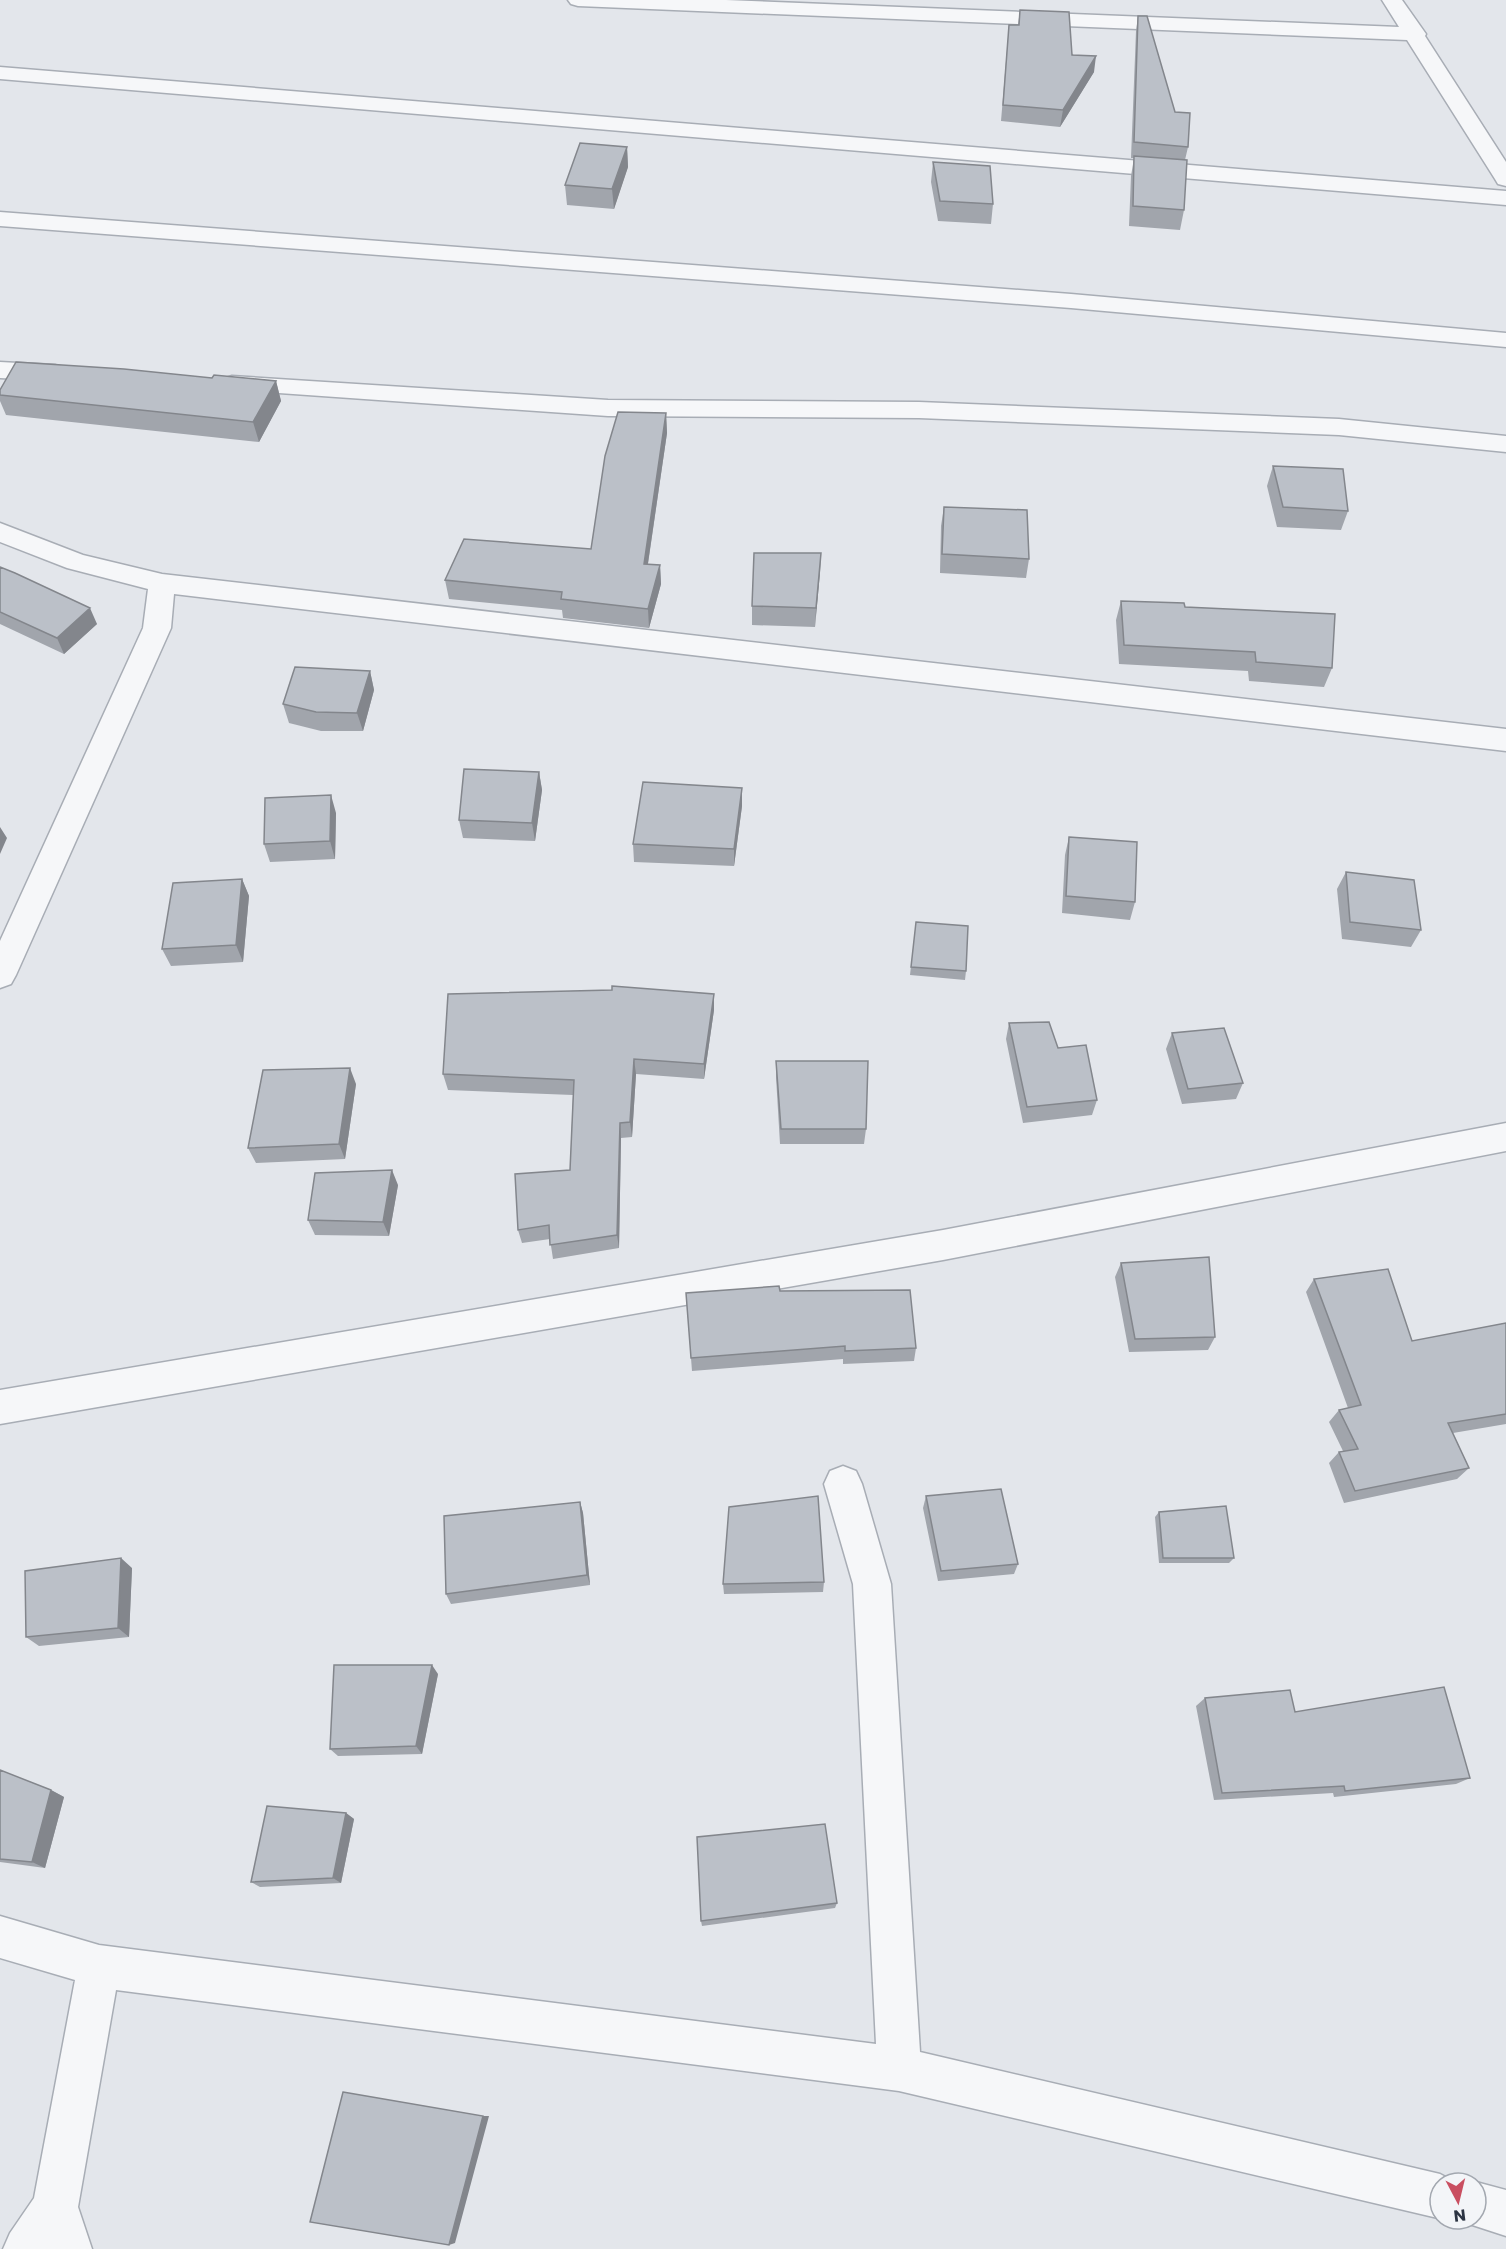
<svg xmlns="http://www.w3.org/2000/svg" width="1506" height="2249" font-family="Poppins,sans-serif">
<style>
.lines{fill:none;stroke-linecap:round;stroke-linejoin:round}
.minor-casing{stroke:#a8adb5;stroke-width:3}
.minor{fill:#f6f7f9;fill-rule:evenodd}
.wall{fill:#a1a5ac}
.shaded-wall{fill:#83868c}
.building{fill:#bbc0c8;stroke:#83868c;stroke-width:1.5}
</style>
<rect width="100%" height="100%" fill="#e3e6eb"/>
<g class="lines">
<defs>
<path id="minor" d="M568,0h158l673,27 -17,-27h20l24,34 -1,2 81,126v24l-8,-2 -3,-5 -88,-139 -829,-34 -7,-2z
M0,67l1506,124v14l-1506,-126z
M0,212l1071,82 435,39v14l-435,-39 -1071,-82z
M0,362l55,3 9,3 3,5 -3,5 -9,3 -55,-3z
M232,376l376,24 311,2 420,17 167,17v16l-167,-17 -420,-17 -311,-2 -385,-27 -3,-5 3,-5z
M0,523l83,32 79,19 1344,155v22l-1332,-157 -3,34 -155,347 -5,9 -11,4v-47l143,-313 5,-39 -81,-21 -67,-26z
M1506,1123v28l-563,109 -943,164v-34l943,-160z
M843,1466l13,5 6,13 29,100 29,468 520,122 17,9h-17l2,36 -543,-128 -783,-101 -38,217 14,42h-89l7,-16 24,-35 41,-218 -75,-22v-42l99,29 777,99 -23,-460 -29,-100 6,-13z
M1476,2182l30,8v46l-46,-15 -1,-2h17v-36h-2z"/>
</defs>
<use href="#minor" class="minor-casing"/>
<use href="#minor" class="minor"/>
</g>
<path class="wall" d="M1020,10l74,62 -34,55 -59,-6 8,-96h9z
M1138,16l50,131 -3,13 -1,50 -4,20 -51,-4 2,-50 3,-18h-3l5,-127z
M627,147l1,20 -14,42 -47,-4 -2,-20z
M933,162l60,42 -2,20 -53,-3 -7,-39z
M212,378l64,3 5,20 -22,41 -253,-27 -6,-14v-11z
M666,413l1,20 -19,131 12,1 1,19 -12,44 -86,-10 -1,-8 -113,-11 -4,-19 146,-31z
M1273,466l75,45 -7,19 -64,-3 -10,-41z
M944,507l85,52 -3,19 -86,-5 1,-47z
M821,553l-6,74 -63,-2v-19z
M0,567l97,57 -33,30 -64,-30z
M1121,601l64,6 147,61 -8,19 -75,-6 -1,-10 -129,-7 -3,-44z
M370,671l4,19 -11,41h-42l-32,-8 -6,-19z
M539,772l3,18 -7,51 -72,-3 -4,-18z
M742,788v18l-8,60 -100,-4 -1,-18z
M336,813l-1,46 -65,3 -6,-18z
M1069,837l66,65 -5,18 -68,-7 3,-58z
M1346,872l75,58 -10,17 -69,-8 -5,-50z
M242,879l7,17 -6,66 -72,4 -9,-17z
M916,922l50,49 -1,9 -55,-5z
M714,994v16l-10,69 -68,-5 -4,63 -11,1 -2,110 -66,11 -3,-20 -28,4 -4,-13 52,-60 3,-75 -125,-5 -5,-16z
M1009,1023l49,25 39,52 -5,15 -69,8 -17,-84z
M1172,1033l71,50 -7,16 -54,5 -16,-55z
M776,1061l90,68 -2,15h-84l-4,-67z
M356,1084l-11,75 -89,4 -8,-15z
M398,1185l-9,51 -74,-1 -7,-15z
M1121,1263l94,74 -7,13 -79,2 -14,-75z
M1314,1279l98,62 94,-18v101l-53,9 16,35 -12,11 -113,24 -15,-40 10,-11 4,-1 -14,-29 10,-12 9,-2 -42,-116z
M780,1291l136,57 -2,13 -71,3v-5l-151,12 -6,-78z
M926,1496l92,68 -4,10 -76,7 -15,-73z
M580,1502l3,11 7,72 -139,19 -5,-10z
M1159,1512l75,46 -5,5h-70l-4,-46z
M132,1568l-3,69 -90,9 -13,-9z
M824,1582l-1,10 -99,2 -1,-10z
M438,1674l-16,80 -84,2 -8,-7z
M1205,1698l90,14 175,66 -14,6 -122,13 -1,-4 -119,7 -18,-94z
M0,1770l51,20 13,7 -19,71 -45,-6z
M346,1813l8,6 -13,64 -81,4 -9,-5z
M837,1903l-2,5 -133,18 -1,-5z"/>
<path class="shaded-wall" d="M1096,56l-2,16 -34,55 3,-17z
M627,147l1,20 -14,42 -2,-20z
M276,381l5,20 -22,41 -6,-20z
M666,413l1,20 -22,150 -1,-19z
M821,553l-1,20 -5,54 1,-19z
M660,565l1,19 -12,44 -1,-19z
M90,608l7,16 -33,30 -7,-16z
M370,671l4,19 -11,41 -6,-18z
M539,772l3,18 -7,51 -3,-18z
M742,788v18l-8,60v-17z
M331,795l5,18 -1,46 -5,-18z
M0,827l7,11 -7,16z
M242,879l7,17 -6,66 -7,-17z
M714,994v16l-10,69v-15z
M634,1059l2,15 -4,63 -2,-15z
M350,1068l6,16 -11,75 -6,-15z
M620,1123l1,15 -2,110 -2,-13z
M392,1170l6,15 -9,51 -6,-14z
M580,1502l3,11 7,72 -3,-10z
M121,1558l11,10 -3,69 -11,-9z
M432,1665l6,9 -16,80 -6,-8z
M51,1790l13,7 -19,71 -13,-6z
M346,1813l8,6 -13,64 -8,-5z
M483,2116h6l-34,127 -6,2z"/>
<path class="building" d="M1020,10l49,2 3,43 24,1 -33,54 -60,-5 6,-80h10z
M1138,16h9l28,96 15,1 -2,34 -54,-5z
M580,143l47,4 -15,42 -47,-4z
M1134,156l53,4 -3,50 -51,-4z
M933,162l57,4 3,38 -53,-3z
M16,362l108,7 88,9 2,-3 62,6 -23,41 -253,-27v-5z
M618,412l48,1 -22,151 16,1 -12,44 -87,-10 1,-7 -117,-12 19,-41 127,10 14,-93z
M1273,466l70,3 5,42 -65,-4z
M944,507l83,3 2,49 -87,-5z
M754,553h67l-5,55 -64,-2z
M0,567l15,6 75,35 -33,30 -57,-26z
M1121,601l63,2 1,4 150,7 -3,54 -76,-6 -1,-10 -131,-7z
M295,667l75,4 -13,42 -41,-1 -33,-8z
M464,769l75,3 -7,51 -73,-3z
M643,782l99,6 -8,61 -101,-5z
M331,795l-1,46 -66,3 1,-46z
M1069,837l68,5 -2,60 -69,-6z
M1346,872l68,8 7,50 -71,-8z
M242,879l-6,66 -74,4 11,-66z
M916,922l52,4 -2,45 -55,-4z
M612,986l102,8 -10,70 -70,-5 -4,63 -10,1 -3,112 -67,10 -1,-20 -31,5 -3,-56 55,-4 4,-90 -131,-6 5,-80 164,-4z
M1049,1022l9,26 28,-3 11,55 -70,7 -18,-84z
M1224,1028l19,55 -55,6 -16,-56z
M776,1061h92l-2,68h-85z
M350,1068l-11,76 -91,4 15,-78z
M392,1170l-9,52 -75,-2 7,-47z
M1209,1257l6,80 -80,2 -14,-76z
M1388,1269l24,72 94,-18v91l-58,9 21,45 -114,23 -16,-39 19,-3 -19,-39 22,-5 -47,-126z
M779,1286l1,5 130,-1 6,58 -71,3v-5l-154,12 -5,-65z
M1001,1489l17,75 -77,7 -15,-75z
M818,1496l6,86 -101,2 6,-77z
M580,1502l7,73 -141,19 -2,-78z
M1226,1506l8,52h-71l-4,-46z
M121,1558l-3,70 -92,9 -1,-66z
M334,1665h98l-16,81 -86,3z
M1444,1687l26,91 -125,13 -1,-5 -122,7 -17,-95 85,-8 5,22z
M0,1770l51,20 -19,72 -32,-3z
M267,1806l79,7 -13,65 -82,4z
M825,1824l12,79 -136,18 -4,-84z
M343,2092l140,24 -34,129 -139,-23z"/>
<g transform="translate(1458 2201) rotate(173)"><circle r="28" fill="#f3f5f8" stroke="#a3a8b0" stroke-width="1.5"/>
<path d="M0-4.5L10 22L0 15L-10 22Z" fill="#c94f61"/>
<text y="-9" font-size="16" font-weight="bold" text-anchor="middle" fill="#2c3443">N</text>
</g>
</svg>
